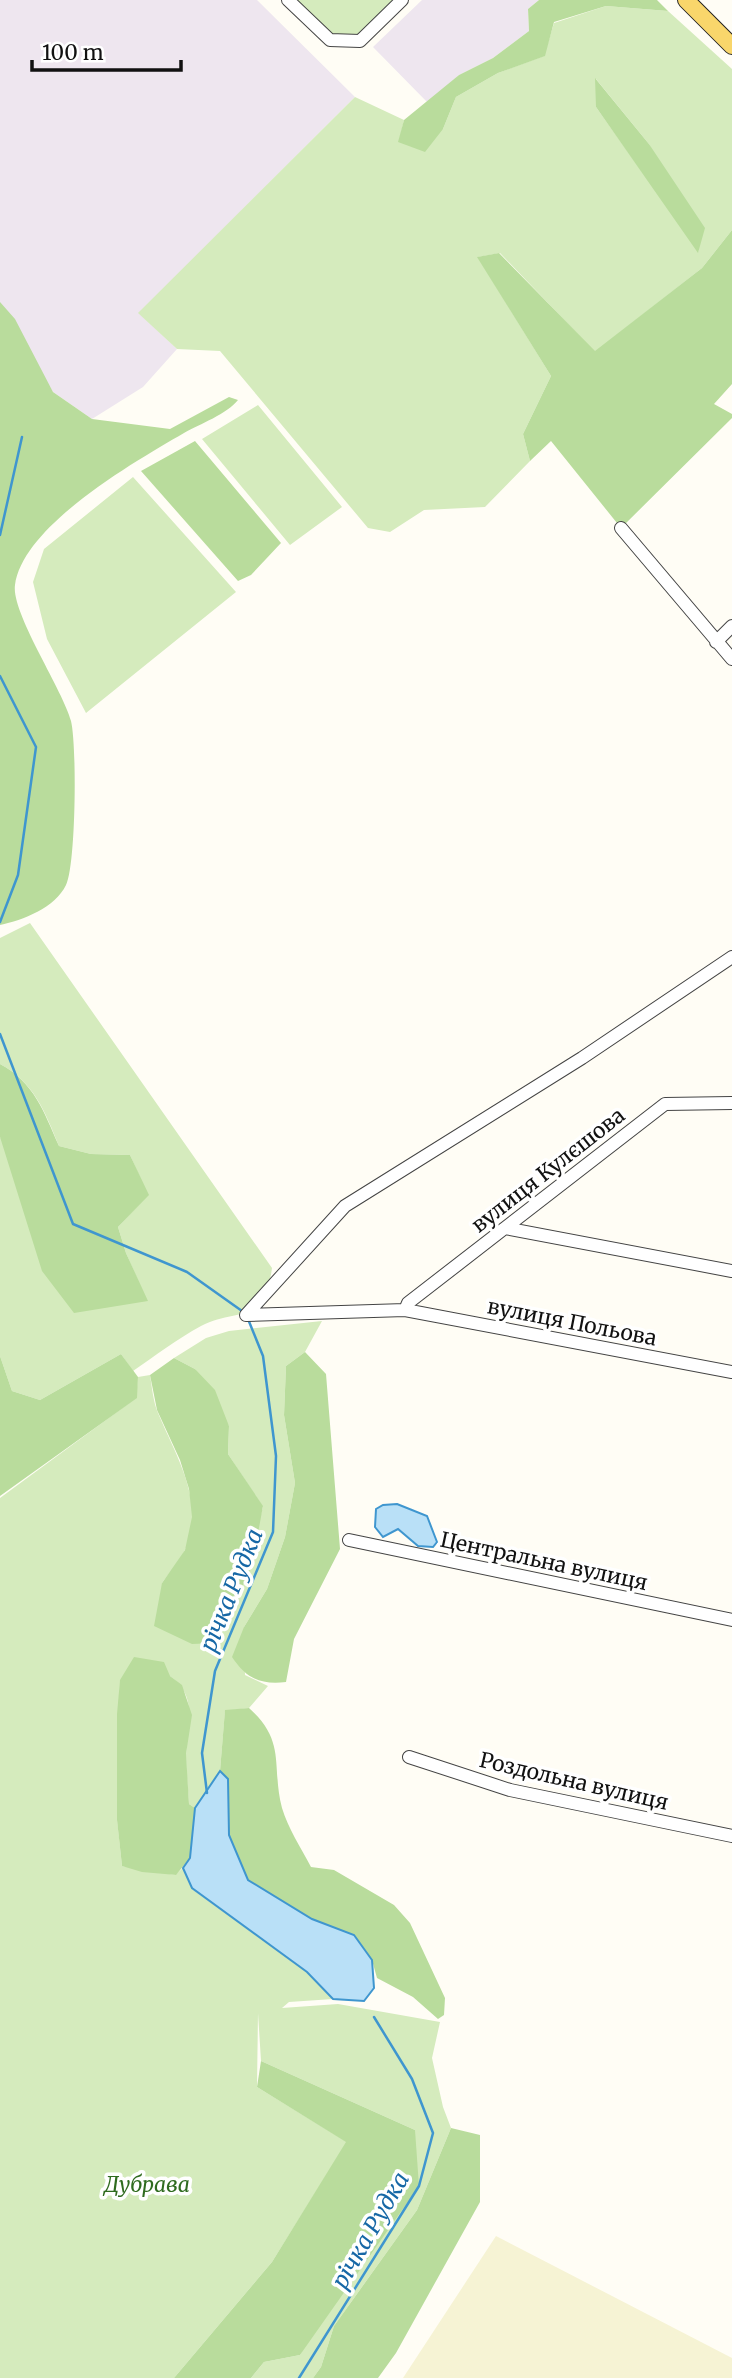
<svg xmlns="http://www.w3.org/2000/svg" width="732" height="2378" font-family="Merriweather,serif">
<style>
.industrial{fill:#eee6ef}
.farmland{fill:#f6f3d4}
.green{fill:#d5ebbd;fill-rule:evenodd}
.forest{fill:#b9dc9c}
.water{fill:#b9e0f7;stroke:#3f96cf;stroke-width:2}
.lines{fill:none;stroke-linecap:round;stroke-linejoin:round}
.stream{stroke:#3f96cf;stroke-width:2.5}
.minor-casing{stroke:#444;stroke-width:14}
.major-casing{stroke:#222;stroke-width:18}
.minor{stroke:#fff;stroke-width:12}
.major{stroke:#f9d66b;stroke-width:16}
.labels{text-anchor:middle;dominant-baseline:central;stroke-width:7;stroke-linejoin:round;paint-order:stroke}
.street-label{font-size:21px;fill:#111;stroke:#fff}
.park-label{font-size:21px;font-style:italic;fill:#2f6b1f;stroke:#fff}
.water-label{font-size:23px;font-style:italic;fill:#1768a6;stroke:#fff}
</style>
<rect width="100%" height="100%" fill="#fffdf5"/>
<path class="industrial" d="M0,0h257l98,97 -216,216 38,36 -34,38 -51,32 -39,-27 -53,-89z
M422,0h117l-11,9 1,22 -36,27 -34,17 -31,28 -55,-56z"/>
<path class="farmland" d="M496,2236l236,122v20h-329z"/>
<path class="green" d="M288,0h114l-42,41 -30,-1z
M606,6l62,5 64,58v161l-30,38 -107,84 -95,-99 -22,4 73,119 -28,58 7,27 -45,46 -61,3 -34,22 -22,-4 -148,-177 -43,-2 -39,-36 217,-216 49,23 -5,22 44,-13 13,-32 42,-24 46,-17 10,-33zM596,79l53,65 50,108 -103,-145z
M258,405l84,102 -52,38 -88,-106z
M133,477l103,115 -150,121 -39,-74 -14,-57 11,-33z
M30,923l242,345c-8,59 -35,39 -71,58 -24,13 -46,30 -68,45l-12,-17 -81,46 -28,-9 -12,-35v-219l147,164 -21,-48 -8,-26 30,-32 -18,-40 -39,-1 -32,-8c-14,-34 -25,-64 -59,-82v-126z
M322,1321l-17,31 -19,14 -2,49 11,68 -10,54 -18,52 -23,38 1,48 23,11 -19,22 -24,3 -5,60 -25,37 -6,-4c-1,-16 -3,-33 -3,-49 1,-30 13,-58 -16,-79l-50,4 -3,139 5,47 53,9 8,-7 9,21 115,83 26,27 -44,3 -7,6 56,-4 102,18 -8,36 11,49 8,21 -34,82 -83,116 -13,41 -8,11h-62l13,-16 36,-7 115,-225 -154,-69 -3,-48 -1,74 90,55 -75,120 -98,116h-174v-880l136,-100 2,-21 12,-2c2,12 3,26 8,38 17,41 50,93 26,139 -6,11 -15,21 -22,31l53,60 25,-54 23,-82 -35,-53 1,-28 -34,-57 -21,-11 32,-20 23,-7z"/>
<path class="forest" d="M539,0h118l11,11 -62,-5 -52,16 -9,34 -47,17 -42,24 -13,32 -18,23 -27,-10 6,-22 55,-45 34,-17 36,-27 -1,-22z
M595,78l54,66 56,84 -7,25 -102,-146z
M732,230v154l-18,20 18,10v4l-111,110 -70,-87 -21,20 -7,-27 28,-58 -74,-119 22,-4 96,98 107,-83z
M0,302l15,17 38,73 39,27 78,10 59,-32 9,3c-11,14 -38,24 -54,33 -48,28 -161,92 -169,152 -4,28 48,105 56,136 6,24 5,144 -5,164 -11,23 -43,35 -66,40z
M195,441l86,102 -30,32 -13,6 -97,-110z
M0,1064c34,18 44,48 59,82l32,8 39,1 19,40 -31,32 8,26 22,48 -74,12 -32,-42 -42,-134z
M305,1352l21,22 14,175 -46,90 -8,43c-26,3 -40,-4 -54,-25l12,-30 23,-38 18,-52 10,-54 -11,-68 2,-49z
M121,1354l17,23 -1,21 -137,98v-140l12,35 28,9z
M174,1358l21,11 20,21 14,36 -1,28 35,52 -11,60 -37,77 -23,1 -38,-18 8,-43 23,-33 7,-33 -3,-28 -9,-29 -23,-50 -7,-35z
M134,1657l30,5 6,14 12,9 10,30 -6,39 3,50 6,4 -5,50 -14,17 -34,-3 -20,-6 -5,-46v-106l3,-34z
M249,1708c38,34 22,58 33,100 6,20 19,40 29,59l23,3 60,35 16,18 35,75 -1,17 -6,4 -25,-22 -36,-19 -5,-18 -18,-25 -42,-16 -64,-39 -19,-45 -1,-56 -8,-8 5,-61z
M261,2061l154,69 4,56 -119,169 -36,7 -13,16h-77l98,-116 74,-120 -89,-55z
M451,2128l29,7v67l-84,151 -18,25h-65l8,-11 13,-41 83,-116z"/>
<path class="water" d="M397,1504l30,12 10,26 -4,5 -15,-1 -20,-17 -15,8 -8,-10 1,-18 7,-4z
M220,1771l8,8 1,56 19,45 64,39 42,16 18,25 2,28 -10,13 -31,-2 -26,-27 -115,-84 -9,-20 7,-10 5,-50z"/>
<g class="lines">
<path class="stream" d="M0,535l22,-98
M0,676l36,71 -18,128 -18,47
M0,1034l73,190 114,48 55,39
M207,1793l-5,-40 13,-82 58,-139 3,-76 -13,-100 -15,-37
M299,2378l120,-192 14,-53 -21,-54 -38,-62"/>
<defs>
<path id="minor" d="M288,0l42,40 30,1 42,-41
M621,528l111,131
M716,642l16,-16
M505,1228l227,43
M405,1310l3,-7 257,-199 67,-1
M246,1315l99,-109 237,-148 150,-101
M246,1315l159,-5 327,62
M349,1540l383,80
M409,1757l101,33 222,46"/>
<path id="major" d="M686,0l46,46"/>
</defs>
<use href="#minor" class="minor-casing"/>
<use href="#major" class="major-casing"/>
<use href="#minor" class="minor"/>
<use href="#major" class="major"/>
</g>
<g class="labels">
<g class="street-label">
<text transform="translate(548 1170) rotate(-38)">вулиця Кулєшова</text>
<text transform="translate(572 1322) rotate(11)">вулиця Польова</text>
<text transform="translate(544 1561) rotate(12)">Центральна вулиця</text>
<text transform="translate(574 1781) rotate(13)">Роздольна вулиця</text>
</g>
<g class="park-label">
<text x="147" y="2184">Дубрава</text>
</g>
<g class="water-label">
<text transform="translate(231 1590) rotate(-68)">річка Рудка</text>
<text transform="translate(370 2230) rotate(-60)">річка Рудка</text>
</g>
</g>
<path d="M32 60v10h149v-10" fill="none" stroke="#111111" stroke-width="3.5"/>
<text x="42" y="60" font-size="21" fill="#111111" stroke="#ffffff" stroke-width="5" paint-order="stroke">100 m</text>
</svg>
